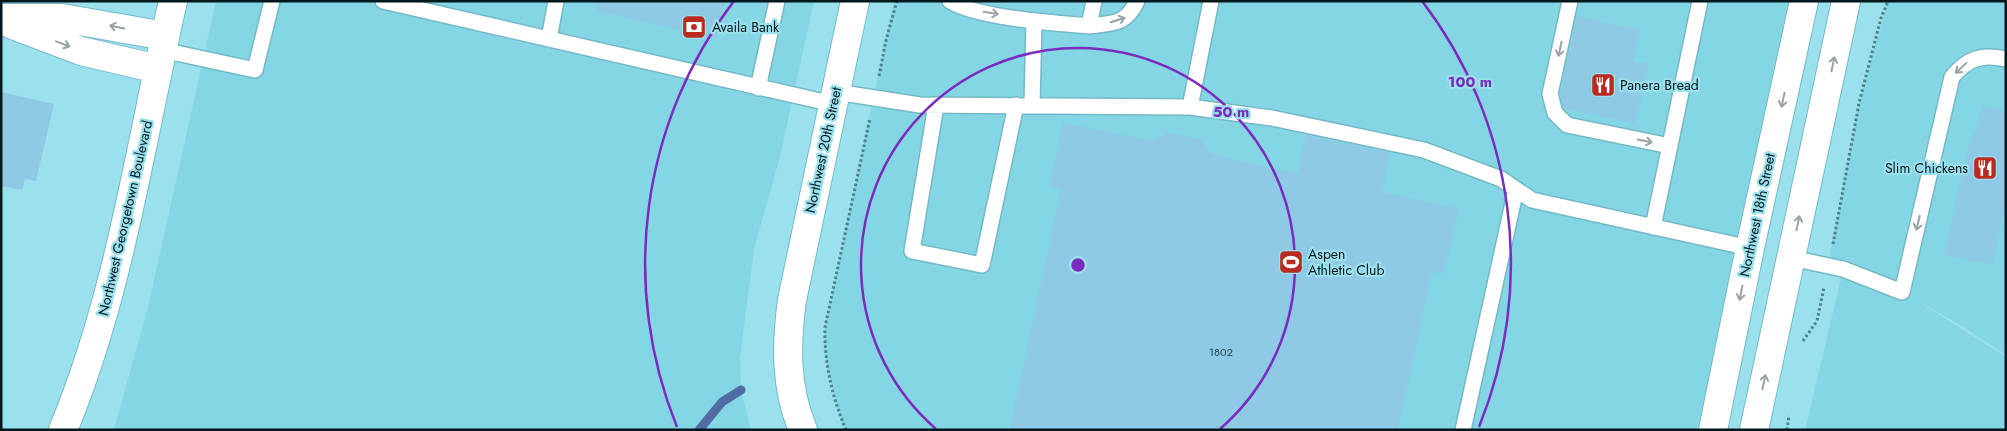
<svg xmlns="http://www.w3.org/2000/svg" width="2007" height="431" font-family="Jost,sans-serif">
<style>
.built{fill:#84d6e4}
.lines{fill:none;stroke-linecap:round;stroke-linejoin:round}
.stream{stroke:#516ba3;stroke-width:9}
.building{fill:#8ec9e5}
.service-casing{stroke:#74b9c5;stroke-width:18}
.minor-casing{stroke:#74b9c5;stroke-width:30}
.tertiary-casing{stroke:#74b9c5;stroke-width:30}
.secondary-casing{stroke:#74b9c5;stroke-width:30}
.path{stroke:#4f7e86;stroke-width:3;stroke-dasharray:2.5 2.5;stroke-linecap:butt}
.service{stroke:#fff;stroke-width:15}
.minor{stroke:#fff;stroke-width:28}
.tertiary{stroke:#fff;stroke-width:28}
.secondary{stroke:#fff;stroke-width:28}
.oneway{stroke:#99a2a4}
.ring{fill:none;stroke:#7b2cbf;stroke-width:2.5}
.labels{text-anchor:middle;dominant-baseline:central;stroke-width:4.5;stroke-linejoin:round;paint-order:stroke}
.number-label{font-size:11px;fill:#24444e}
.poi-label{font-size:14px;fill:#00171c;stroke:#9be1ed;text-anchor:start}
.street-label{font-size:14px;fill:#00171c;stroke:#9be1ed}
.centre{fill:#7b2cbf;stroke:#9be1ed;stroke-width:2.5}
.ring-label{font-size:15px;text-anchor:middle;font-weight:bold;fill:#7b2cbf;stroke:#9be1ed;stroke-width:4.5;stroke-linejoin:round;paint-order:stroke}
</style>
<rect width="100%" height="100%" fill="#9be1ed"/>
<path class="built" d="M216,1h598l-34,156 -26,92 -14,109 1,32 10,40h-637l34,-123z
M894,1h897l-90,429h-855l-7,-16 -11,-44 -4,-19 1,-24z
M1888,1h118v354l-44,-29 -46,-26 90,57v73h-201l38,-160 -15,-5 31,-162z"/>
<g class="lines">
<path class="stream" d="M699,430l23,-28 19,-12"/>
</g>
<path class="building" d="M597,1h127l-8,37 -120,-27z
M1577,16l63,14 -7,31 16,3 -14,60 -72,-16 -3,-14z
M1,92l53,12 -18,77 -11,-2 -3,11 -21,-4z
M1982,106l24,5v90l-14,64 -48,-10 27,-120h4z
M1063,123l88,18 16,-9 35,8 9,14 87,20 8,-39 84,18 -8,39 77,17 -15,65 -12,-2 -34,158h-388l51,-241 -12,-2z"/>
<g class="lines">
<defs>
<path id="service" d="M383,1l450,103
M950,1c27,17 105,22 139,25l5,-25
M1570,1l-20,93 5,19 12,12 103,21
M1089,26c24,-3 37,-1 48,-25
M549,39l7,-38
M162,50l93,20 17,-69
M758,88l19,-87
M836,92l84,13 270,2 82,11 152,32 77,29 31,21 218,48
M936,105l-24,146 70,14 34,-160
M1032,105l2,-84
M1190,107l21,-106
M1653,227l47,-226
M1791,258l52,11 59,23 50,-215c16,-19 29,-23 54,-18
M1463,430l53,-241"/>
<path id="minor" d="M1,18h61l103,18
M10,24l71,27 77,18
M803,430c-18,-43 -17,-86 -11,-130l63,-299"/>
<path id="tertiary" d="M63,430c57,-137 77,-285 110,-429"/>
<path id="secondary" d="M1713,430l37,-182 54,-247
M1754,430l92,-429"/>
</defs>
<use href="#service" class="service-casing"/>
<use href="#minor" class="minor-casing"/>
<use href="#tertiary" class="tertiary-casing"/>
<use href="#secondary" class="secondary-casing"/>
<path class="path" d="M879,76l7,-36 11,-39
M1833,244l26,-141 22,-85 7,-17
M1803,341l14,-20 7,-34
M846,430c-14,-33 -22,-68 -21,-103l45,-209
M1787,430l2,-15"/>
<use href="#service" class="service"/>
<use href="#minor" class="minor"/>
<use href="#tertiary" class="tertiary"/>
<use href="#secondary" class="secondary"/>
</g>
<defs><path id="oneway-shaft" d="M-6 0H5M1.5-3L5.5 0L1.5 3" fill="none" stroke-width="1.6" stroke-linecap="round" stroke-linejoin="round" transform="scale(1.25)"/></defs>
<g class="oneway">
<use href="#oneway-shaft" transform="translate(991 13) rotate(10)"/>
<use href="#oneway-shaft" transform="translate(1118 20) rotate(-18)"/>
<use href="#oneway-shaft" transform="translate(117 27) rotate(-169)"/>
<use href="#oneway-shaft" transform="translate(63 44) rotate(21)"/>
<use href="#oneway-shaft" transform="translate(1560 49) rotate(102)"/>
<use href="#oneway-shaft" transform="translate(1833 64) rotate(-78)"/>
<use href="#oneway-shaft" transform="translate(1961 68) rotate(137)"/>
<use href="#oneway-shaft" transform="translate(1783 100) rotate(102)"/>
<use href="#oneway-shaft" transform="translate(1645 141) rotate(12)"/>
<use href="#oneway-shaft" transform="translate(1798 223) rotate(-78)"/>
<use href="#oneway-shaft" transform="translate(1918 223) rotate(103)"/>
<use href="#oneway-shaft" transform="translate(1741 293) rotate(101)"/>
<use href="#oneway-shaft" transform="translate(1764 382) rotate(-78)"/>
</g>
<g class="ring">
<path d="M936 429A217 217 0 1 1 1220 429"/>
<path d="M677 427A433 433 0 0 1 734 1M1422 1A433 433 0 0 1 1479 427"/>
</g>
<defs>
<symbol id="bank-square" viewBox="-11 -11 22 22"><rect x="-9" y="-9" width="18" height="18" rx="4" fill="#b92b21" stroke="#9be1ed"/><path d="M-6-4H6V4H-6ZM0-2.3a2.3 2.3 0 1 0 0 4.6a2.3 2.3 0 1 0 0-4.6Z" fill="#fff"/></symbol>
<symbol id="restaurant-square" viewBox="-11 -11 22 22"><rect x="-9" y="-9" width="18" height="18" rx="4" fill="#b92b21" stroke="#9be1ed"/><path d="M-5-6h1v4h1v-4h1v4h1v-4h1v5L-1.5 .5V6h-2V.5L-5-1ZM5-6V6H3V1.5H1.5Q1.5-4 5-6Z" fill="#fff"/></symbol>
<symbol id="stadium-square" viewBox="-11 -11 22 22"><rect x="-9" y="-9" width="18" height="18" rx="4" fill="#b92b21" stroke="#9be1ed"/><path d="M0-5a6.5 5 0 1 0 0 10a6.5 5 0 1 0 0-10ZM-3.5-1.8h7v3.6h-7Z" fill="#fff"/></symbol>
</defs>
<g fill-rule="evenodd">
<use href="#bank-square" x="680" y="13" width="28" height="28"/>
<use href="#restaurant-square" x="1589" y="71" width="28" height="28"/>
<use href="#restaurant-square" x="1971" y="154" width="28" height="28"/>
<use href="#stadium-square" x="1277" y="248" width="28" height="28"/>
</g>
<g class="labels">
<g class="number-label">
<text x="1221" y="352">1802</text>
</g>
<g class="poi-label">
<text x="712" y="27">Availa Bank</text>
<text x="1620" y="85">Panera Bread</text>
<text x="1968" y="168" text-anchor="end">Slim Chickens</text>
<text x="1308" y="254">Aspen<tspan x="1308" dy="16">Athletic Club</tspan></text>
</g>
<g class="street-label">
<text transform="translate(823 150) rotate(-78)">Northwest 20th Street</text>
<text transform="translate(1757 215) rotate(-78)">Northwest 18th Street</text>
<text transform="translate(125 218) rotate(-77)">Northwest Georgetown Boulevard</text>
</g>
</g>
<circle cx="1078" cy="265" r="8" class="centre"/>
<g class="ring-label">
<text x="1470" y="87">100 m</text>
<text x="1231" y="117">50 m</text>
</g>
<rect width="2007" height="431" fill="none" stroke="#00171c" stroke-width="5"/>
</svg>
